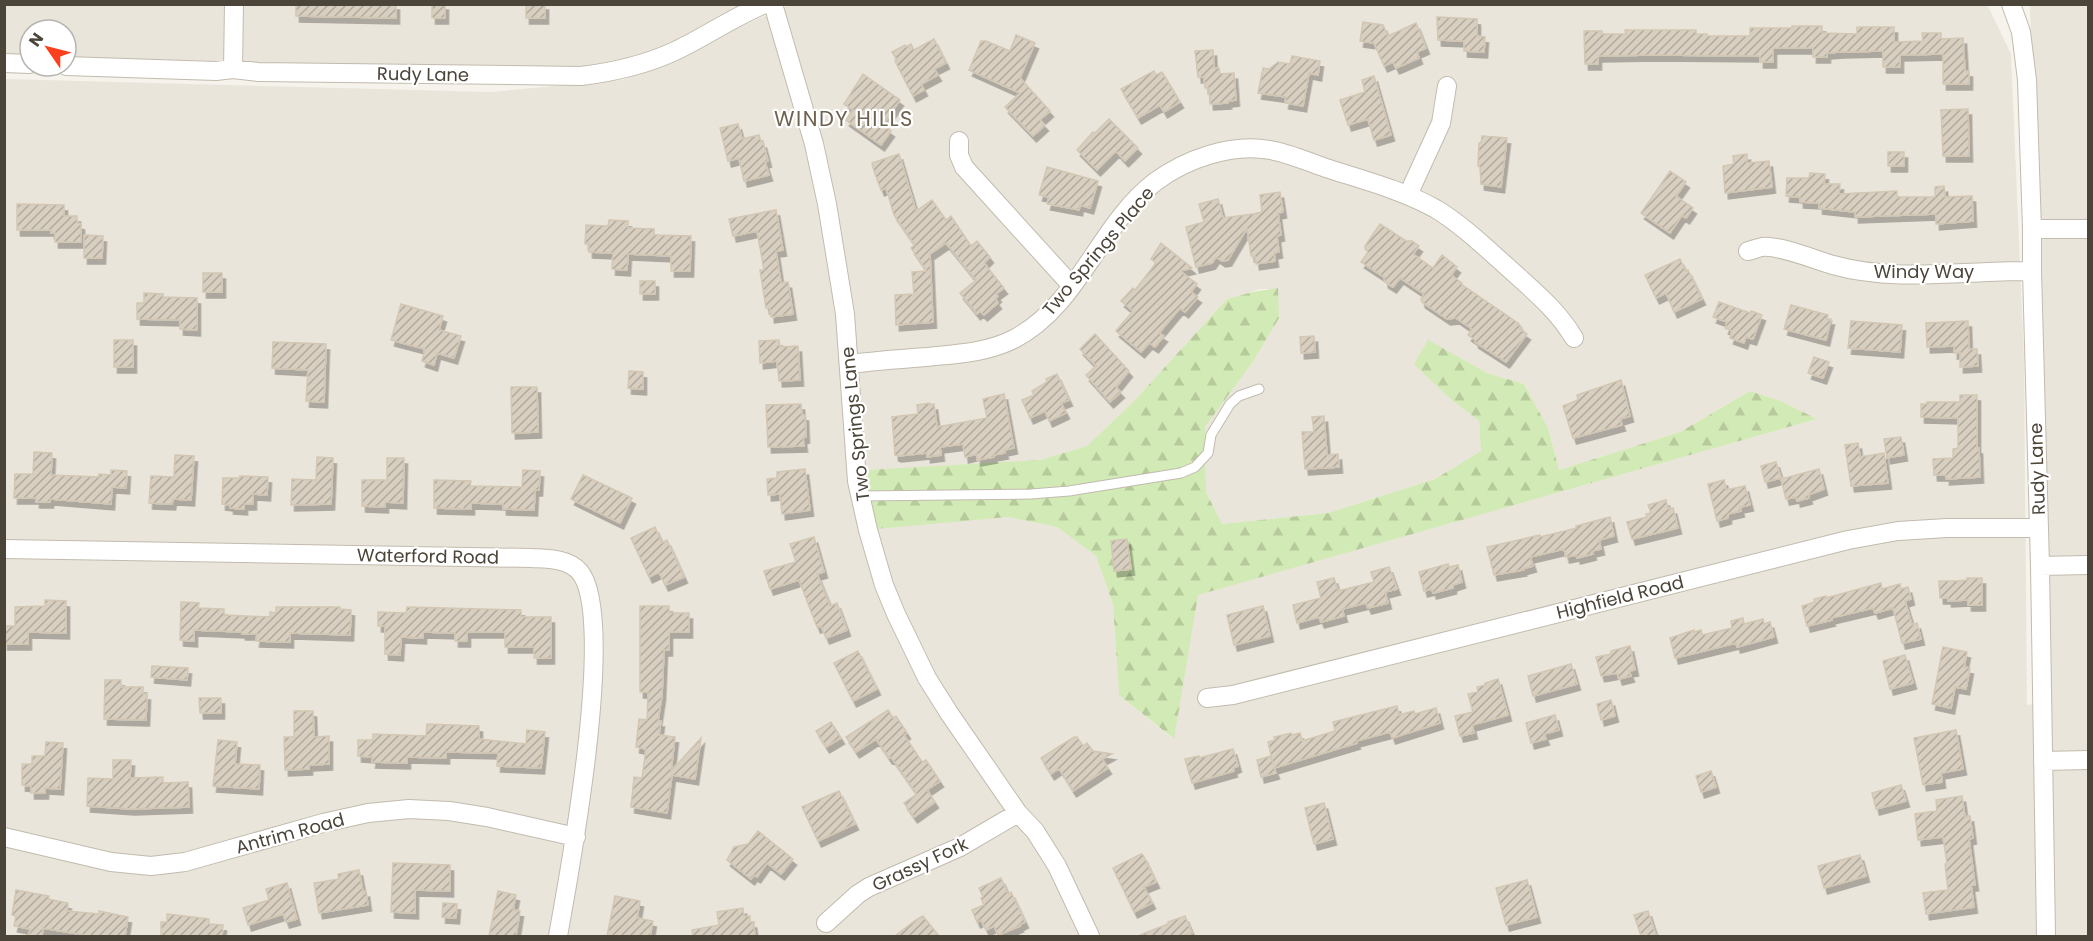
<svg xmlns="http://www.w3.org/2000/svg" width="2093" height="941" font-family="Poppins,sans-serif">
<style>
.residential{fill:#eae5da;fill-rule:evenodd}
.forest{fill:url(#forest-firs)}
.building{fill:url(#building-hatch);stroke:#d3c7b4;stroke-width:1.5;filter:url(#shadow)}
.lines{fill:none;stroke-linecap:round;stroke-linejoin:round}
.lane-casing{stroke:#c2bbae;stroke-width:11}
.street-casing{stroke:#c2bbae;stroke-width:20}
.lane{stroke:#fff;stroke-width:9}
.street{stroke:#fff;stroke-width:18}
.labels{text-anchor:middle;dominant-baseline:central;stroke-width:4.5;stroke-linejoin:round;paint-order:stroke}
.street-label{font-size:18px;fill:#4b4439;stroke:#fff}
.quarter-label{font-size:21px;letter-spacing:1.5px;fill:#6e6250;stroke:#fff}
</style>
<defs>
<pattern id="forest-firs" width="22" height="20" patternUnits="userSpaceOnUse" patternTransform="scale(1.5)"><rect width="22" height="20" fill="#d2eab5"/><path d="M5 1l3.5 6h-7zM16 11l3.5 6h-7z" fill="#b6ca9c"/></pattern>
<pattern id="building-hatch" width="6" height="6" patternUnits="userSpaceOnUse" patternTransform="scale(1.5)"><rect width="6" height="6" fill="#d8cfc1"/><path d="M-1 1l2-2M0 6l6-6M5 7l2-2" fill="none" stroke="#b1aa9e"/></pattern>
<filter id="shadow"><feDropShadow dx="3.5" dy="6" stdDeviation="0" flood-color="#0004"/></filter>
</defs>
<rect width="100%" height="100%" fill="#f6f3ec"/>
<path class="residential" d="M792,4h1195l24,50 13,306 3,345 7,-1 2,232h-2031v-857l485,13 132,-12 36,-13 61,-31zM1260,289h18l-26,74 -47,64 1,65 16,32 106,-11 107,-34 46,-28 -2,-30 -31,-24 -33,-33 13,-23 59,32 37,11 24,44 11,42 121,-38 70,-41 31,10 36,18 -620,176 -24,144 -54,-44 -6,-91 -17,-48 -39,-29 -49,-10 32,-57 47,-14 47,-45 93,-102z
M5,5h735l-22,11 -47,30 -69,20 -106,3 -430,-12v-27h-36v26l-25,-1z
M2030,5h58v931h-37z"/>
<path class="forest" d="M1278,288l1,30 -27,45 -47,64 1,65 16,32 106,-11 107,-34 46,-28 -2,-30 -31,-24 -34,-33 14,-24 59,33 37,11 24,44 11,42 121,-38 70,-41 31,10 36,18 -619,176 -24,144 -55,-44 -6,-91 -17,-48 -39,-29 -49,-10 -132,12 -9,-59 173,-10 47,-14 47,-45 93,-102 25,-7z"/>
<path class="building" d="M296,4h100v14l-100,-2z
M432,4h13v14h-13z
M526,4h19v14h-19z
M1437,17l40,2v17l8,1 -1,15 -20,-1v-10l-26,-1z
M1363,22l20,3 5,11 28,-13 10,25 -9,4 2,6 -23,10 -3,-6 -9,4 -10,-23 -14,-2z
M1792,26h30v7l35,1v-7h37v15l29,-1 -1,-8h19v6l22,-1 2,33h4v13h-26v-30l-43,1v12h-17v-16l-43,1 -13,1v4h-14v-9h-40v14h-13v-6l-107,-1 -55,1v8h-13l-1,-33h18v3h24l-1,-4h71v4h11v2h43v-8h42z
M1016,35l19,8 -15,35 30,33 -10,9 5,5 -12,11 -28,-29 15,-14 -51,-23 12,-29h5l24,10z
M934,39l12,24 -12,6 4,6 -17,9 3,6 -11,6 -18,-35 2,-1 -5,-8 13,-7 1,2 5,-3 3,6z
M1213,50l1,18h5l1,6 14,-1 2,27 -8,1v2l-18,1 -1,-16h-4l-1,-11h-6l-3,-26z
M1292,56l28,5 -2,14 -9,-2 -6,33 -18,-3 1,-6 -28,-4 5,-25 6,1 9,-7 12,2z
M1154,71l2,4 6,-3 18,30 -16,10 -4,-7 -22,13 -17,-29z
M863,74l37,26 -17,25 8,6 -10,14 -35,-25 7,-10 -9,-6z
M1374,76l17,59 -17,5 -6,-21 -20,6 -8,-25 25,-8 -3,-12z
M1968,109l1,47h-26l-2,-46z
M1109,119l29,29 -13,13 -9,-10 -19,19 -20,-20 16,-18 2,1z
M738,124l4,15 17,-4 2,7h2l5,19 -3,1 4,13 -25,6 -5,-23 -11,3 -8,-33z
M1482,136l25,2 -6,49 -20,-3 -1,-17 -2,-1 1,-23h2z
M1888,152h16v14h-16z
M899,154l17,57 16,-11 14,20 5,-4 20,30 6,-5 13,16 -6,6 20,25 -8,6 2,2 -3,3 3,4 -14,12 -4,-4 -3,3 -17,-21 16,-13 -30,-37 -16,11 3,68 -37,3 -1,-30 19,-1 -2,-22 15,-1 -16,-23 4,-3 -21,-30 -8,-27 -5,2 -7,-19 -2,-8z
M1747,154v9l22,-2 3,26 -47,6 -2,-27 11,-2 -1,-8z
M1047,167l51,14 -8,27 -10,-3 -1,5 -32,-6 2,-7 -10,-2z
M1670,171l16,11 -10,14 17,12 -7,10 -4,-3 -12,18 -29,-20z
M1810,173l15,1 -1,10h16l-1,10 58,-3v6h38v-10l9,-1 1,11 27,-1 1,25 -37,3v-10l-81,3v-5l-36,-4v-5l-19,-1v-5l-14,-1 1,-18h22z
M1280,192l3,20 -5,1 3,22 -4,1 2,16 -5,1 1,8 -19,3 -1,-8h-4l-4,-28 -19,32 -6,1 -6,-4 -4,6 -16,4 -10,-40 18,-5 -5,-18 19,-5 5,19 30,-4 9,-2 -2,-17z
M17,204l47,1v11h13v7l4,1v18h-26v-9h-4v-3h-34z
M776,210l7,40 -7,1 5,32 7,-1 5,32 -22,3 -1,-9h-4l-6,-38h4l-7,-39 -24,5 -4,-17z
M609,220l19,1v7l26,1v6l37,1 -1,35h-19v-15l-43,-2 -1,16 -15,-1 1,-16 -24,-1v-8h-4l1,-19 22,1z
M1380,224l26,17h6l7,5 -6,8 20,14 9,-13 15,12 -6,8 11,8 -1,1 57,39 4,5 -2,1 7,5 -21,28 -31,-20v-2l-7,-5 4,-6 -16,-11 -9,1 -25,-17 -1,-3 3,-5 -24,-16 -7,9 -8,-5 -1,-5 -23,-15 7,-10 -3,-3v-3z
M84,235l19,1 -1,22h-18z
M1161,243l31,25 -12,3 17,13 -6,8 7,5 -13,15 -5,-4 -21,25 5,3 -9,11 -6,-4 -8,9 -25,-21 17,-20 -12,-10 12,-13 2,2 21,-27 -5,-4z
M1680,259l6,12 2,-1 14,29 -28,13 -8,-19 -10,5 -11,-23z
M203,273h19v19h-19z
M640,281h15v13h-15z
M144,293l19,1v3l34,1v32l-17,-1v-9l-43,-1v-16h7z
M1719,302l31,11 1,-2 11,4 -9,24 -7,-2 -2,6 -14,-5 2,-7 -7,-3 2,-6 -14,-5z
M401,304l42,12 -4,14 22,6 -7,22 -17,-5 -3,12 -12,-4 3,-12 -34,-9z
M1791,305l37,10 -1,4h4l-5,21 -42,-11z
M1851,321l51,4 -2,27 -52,-4z
M1968,321l1,28h8l1,17 -18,1v-15l-6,1v-7l-27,1 -1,-24z
M1095,334l34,37 -13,16 5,5 -11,10 -24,-27 10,-9 -16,-17z
M1314,336l1,16 -14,1 -1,-16z
M114,340h19v27h-19z
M779,340l1,7 18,-1 2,34 -21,1 -2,-20 -17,2 -1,-22z
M273,342l53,2 -2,58 -18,-1 2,-31 -36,-2z
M1814,357l15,5 -6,16 -15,-5z
M629,371l14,1v17l-15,-1z
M1057,374l12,26 -8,3 5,10 -17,8 -4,-10 -15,7 -8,-18 12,-5 -2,-4 15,-9 -1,-3z
M1621,380l9,36 -10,3 2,6 -49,13 -10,-32 15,-6 -1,-5z
M511,387h26l1,45 -26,1z
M1004,394l10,54 -10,2 1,3 -12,2 1,2 -17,3v-6l-12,3 -2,-13 -23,3 1,8 -14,2v-4l-29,3 -3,-1 -3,-38 26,-3 -1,-9 13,-2v2l4,-1 3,23 50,-9 -4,-19z
M1960,395h17v53h2l1,29 -34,2v-4h-12l-1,-16 20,-1v-9l5,-1v-30l-37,-1v-13h6v-2h33z
M801,404l1,11h3l1,22 -3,1 1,8 -36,1 -2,-42z
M1324,416l3,39 11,-1 1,13 -34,2 -3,-37h12l-2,-15z
M1901,437l3,18 -17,3 -3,-19z
M1858,443l2,14 24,-4 4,30 -37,3 -6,-41z
M34,452l18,1 -1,22 48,2v-3l12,1v-5l16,1 -1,17 -14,-1 -1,17 -61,-5v3h-14v-4h-22l1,-24h18z
M175,455l19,1 -3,44 -18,-1 -1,5 -23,-1 2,-27 23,1z
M317,457l16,1 -2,46 -40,1 1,-26 24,1z
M387,458h17l-1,45 -18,-1v5l-23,-1v-26h25z
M1776,462l5,16 -16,4 -4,-16z
M805,469l5,41 -28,4 -2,-20 -12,1 -1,-16 10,-1v-6z
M1819,469l5,20 -16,6 1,3 -12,3 -1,-4 -10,2 -5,-20z
M523,470l17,1 -1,19h-4l-1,20 -31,-1v-5l-32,-1v6l-37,-1v-28l37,1 -1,5 52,1z
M583,475l49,23 -12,25 -49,-24z
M240,476l28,1 -1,18 -14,-1v10h-9v5l-14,-1v-3l-8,-1 1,-26h17z
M1724,480l2,10 19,-4 5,19 -10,2 1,4 -13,3v4l-11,3 -9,-37z
M1666,500l2,9 5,-1 5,20 -46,11 -5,-17 20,-5 -1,-3 5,-1 -3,-8z
M1610,517l4,19 -15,4 2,9 -9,2 1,3 -16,4 -1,-3 -10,2 -2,-8 -34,8 3,9 -11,3 1,1 -29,5 -7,-28 53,-12v2l37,-9 -1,-2z
M655,527l7,16 5,-3 17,37 -19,8 -6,-13 -10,5 -18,-39z
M814,537l10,35 -7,2 13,32 7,-3 10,27 -21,8 -5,-12 -4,1 -18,-47 -29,9 -6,-18 32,-9 -6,-18z
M1127,539l4,30 -17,2 -3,-30z
M1448,564l1,3 9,-2 4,17 -9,3v3l-20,5 -1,-4 -8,2 -5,-19z
M1389,567l8,22 -12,3 3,11 -20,5 -2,-5 -24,6 2,7 -23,6 -2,-5 -22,6 -4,-18 28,-7 -4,-16 17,-4 4,13 36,-9 -3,-10z
M1967,578h15v27h-14v-5l-20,1v-3h-8l-1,-17h18l10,-1z
M1881,583l1,6 18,-5 1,5 7,-2 3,12 -6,2 7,24 5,-2 4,16 -19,4 -9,-35 -18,5 -2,-5 -42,10 1,2 -25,6 -5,-20 13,-4 -1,-3 12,-3v2z
M45,600l21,1v32l-38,-1v12h-24v-18h11v-19l30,-1z
M181,602l18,1 -1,5 26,1v6l46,2v-5l6,1v-6h64v2l11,1 -1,25 -60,-2v9l-34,-1 1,-7h-15v-2l-48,-2v11l-14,-1z
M640,606h29v7h20v19h-20v18h-5l-2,45 -4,26h3l-2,14 16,2 -4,34 30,-33 -6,41 -23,-4 -5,38 -36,-6 3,-30 8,1 4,-29 -10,-2 3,-28 8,1 1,-28h-8z
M1263,606l7,30 -36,9 -7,-30z
M407,607l114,3v7h30v41h-17v-11h-29v-15h-38v9h-12v-8l-32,-1v6l-22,-1 -1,18 -15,-1v-28h-7v-14l28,1z
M1743,618l1,6 19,-5 1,5 6,-2 4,15 -37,10 -1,-4 -61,15 -5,-20 24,-8v2l7,-2 1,5 30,-7 -1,-7z
M1630,646l5,24 -6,1 2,5 -12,3 -2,-6 -16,3 -5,-19 15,-3v-3z
M1943,647l24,5 -3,15 6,1 -4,21 -11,-2 -4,21 -19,-4z
M858,651l19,38 -24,12 -19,-38z
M1905,655l8,28 -23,6 -7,-28z
M1571,664l6,20 -44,12 -5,-20z
M152,666l36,2 -1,12 -36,-3z
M1498,679l10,36 -36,10 2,8 -14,3 -5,-20 18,-4 -5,-18 10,-2 -1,-5 8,-2v-2z
M105,680h16v7h22v7h4l-1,26 -42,-1z
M199,698h22v15h-21z
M1611,700l4,16 -14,4 -4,-16z
M1397,706l2,9 15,-4 1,3 21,-6 4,15 -48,15 -2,-6 -34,9 1,2 -83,25 2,5 -15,4 -4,-17 14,-4 2,8 -5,-22 7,-2 -1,-3 17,-4 1,2 8,-2 2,8 33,-10 -2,-9z
M888,710l5,8 3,-2 11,17 -3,2 18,27 4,-2 14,21 -13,9 8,12 -21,15 -10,-14 13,-9 -26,-37 -2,1 -13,-19 -20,13 -10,-15z
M294,711h19l1,26 15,-1v28l-20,1v4l-24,1 -1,-33h10z
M1555,715l4,15 -15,4 2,5 -15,4 -5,-20z
M831,722l10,16 -15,9 -10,-16z
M427,724l52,2v13l47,5 1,-14 18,2 -4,36 -44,-2 1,-13 -52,-1v6l-39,-1v6l-35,-1 1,-5 -15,-1v-16h15v-6l53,2z
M1956,730l7,39 -22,4 1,9 -19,3 -9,-47z
M1074,737h3l6,9 4,-3 6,8 19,3 -10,5 6,9 -35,23 -13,-21 -2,-1 -7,5 -10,-16z
M218,740l19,2 -2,22 25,1 -1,24 -46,-3z
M46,742l17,1 -3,46 -15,-1v5h-14v-7l-9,-1v-21h10v-8h13z
M1233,749l5,17 -5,2 1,3 -42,12 -7,-24 14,-3v2z
M113,760h18l-1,18 33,-1v6l25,-1 1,25 -58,2 -44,-3 1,-28 25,1z
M1711,771l5,16 -15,5 -5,-16z
M1901,785l5,16 -30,8 -4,-16z
M839,791l16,33 -37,17 -16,-34z
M1962,796l3,21 5,-1 3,22 -4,1 6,46h-4l3,22 -48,7 -3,-21 25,-3 -3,-26h2l-4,-27 -25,3 -3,-26 22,-3 -1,-11z
M1324,803l9,36 -19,5 -9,-36z
M758,831l35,28 -12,15 -14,-11 -10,14 -3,-2 -3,4 -24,-19 7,-13 14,-3z
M1141,854l2,1 13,27 -12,5 8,16 -18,9 -21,-44z
M1860,855l6,21 -42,12 -6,-22z
M393,863l57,2v26l-35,-1v23l-24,-1z
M359,870l4,22 3,-1 2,14 -49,8 -5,-30 25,-4 -1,-5z
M1001,878l7,16 3,-2 14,30 -6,3 1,1 -22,9 -4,-9 -8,4 -5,-10 -4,2 -5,-12 12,-5 -3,-7 2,-1 -4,-9z
M1527,880l10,37 -31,8 -10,-37z
M287,883l10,36 -11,3 -3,-8 -35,11 -5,-17 26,-8 -3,-11z
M16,890l33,6 -1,3 20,4 -1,8 32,3v-3l29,6 -3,19h-41v-1l-41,-7 -1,8h-13l1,-7 -16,-3 2,-10 -4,-1z
M498,891l18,4 -3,15 7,1 -4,25h-27z
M615,896l25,5 -3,17 16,3 -3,15h-43z
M443,903l14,1 -1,14 -14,-1z
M743,908l1,9 6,-1v6h3l2,13 -7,1h-55l-1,-6 27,-5 -2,-13z
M1648,911l8,25h-15l-7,-21z
M167,914l42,5v5l14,1 -1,11h-61v-14h6z
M923,916l16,20h-44l21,-16z
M1185,916l7,17 -9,3h-43v-1l28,-11v-2z"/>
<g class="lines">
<defs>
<path id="lane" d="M861,496l170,-2 38,-3 112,-18 14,-6 13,-14 3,-18 19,-31 9,-8 20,-7"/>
<path id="street" d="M773,4l41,140 13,60 18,110 12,167 11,49 16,55 12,29 31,64 22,35 69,100 17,18 22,35 33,70
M2011,4l10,28 6,48 5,149v42l8,295 6,370
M4,63l26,1
M66,66l150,5 17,-2 25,3 323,4c33,-4 64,-11 94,-25 30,-14 58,-34 90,-47
M233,69l1,-65
M959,141v14l5,12 108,119
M1408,195l33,-72 6,-37
M2032,229h56
M1748,251c5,-1 9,-3 14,-4 18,-2 53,13 71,18 64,18 133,5 199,6
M849,364c25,-3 51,-5 77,-7 30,-3 60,-4 88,-18 65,-34 85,-114 141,-157 31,-23 76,-39 115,-32 19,3 38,12 56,18 37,12 76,22 110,41 28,17 52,41 77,63 23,21 45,39 61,66
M4,549l527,9c16,1 36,0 48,13 39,42 -10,304 -21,365
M2040,566l48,-1
M1207,698l26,-3 615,-155 50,-9 49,-3h92
M2043,761l45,-1
M4,837l107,25 40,4 34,-4 138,-39 45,-10 41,-4 40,2 38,6 89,20
M826,923l32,-29 11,-7 91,-40 58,-34"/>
</defs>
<use href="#lane" class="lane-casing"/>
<use href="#street" class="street-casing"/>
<use href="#lane" class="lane"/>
<use href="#street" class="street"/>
</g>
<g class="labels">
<g class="street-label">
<text transform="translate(423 74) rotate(1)">Rudy Lane</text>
<text transform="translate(1098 251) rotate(-50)">Two Springs Place</text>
<text x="1924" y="271">Windy Way</text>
<text transform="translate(855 424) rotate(-96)">Two Springs Lane</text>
<text transform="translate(2037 469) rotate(-92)">Rudy Lane</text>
<text transform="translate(428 556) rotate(1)">Waterford Road</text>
<text transform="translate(1620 597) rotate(-14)">Highfield Road</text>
<text transform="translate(290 833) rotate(-15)">Antrim Road</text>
<text transform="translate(920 864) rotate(-25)">Grassy Fork</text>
</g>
<g class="quarter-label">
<text x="844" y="118">WINDY HILLS</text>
</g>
</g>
<rect width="2093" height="941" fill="none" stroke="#4b4439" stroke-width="12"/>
<g transform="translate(48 48) rotate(305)"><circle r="28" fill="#ffffff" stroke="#b7b4b0" stroke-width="1.5"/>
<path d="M0-4.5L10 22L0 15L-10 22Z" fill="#fc3f1d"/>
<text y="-9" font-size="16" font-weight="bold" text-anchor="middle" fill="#4b4439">N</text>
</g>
</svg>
